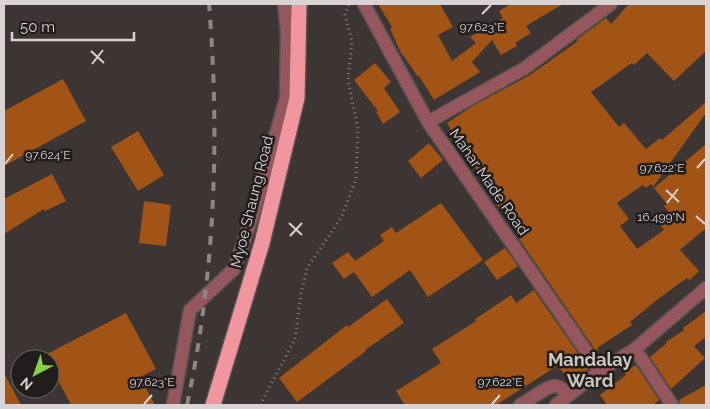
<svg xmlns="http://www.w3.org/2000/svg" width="710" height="409" font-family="Raleway,sans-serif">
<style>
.building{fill:#a15416}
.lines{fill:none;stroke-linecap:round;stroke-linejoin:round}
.minor-casing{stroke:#585250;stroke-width:15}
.highway-casing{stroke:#585250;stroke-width:18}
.path{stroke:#888280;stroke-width:3;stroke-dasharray:1 4;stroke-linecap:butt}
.minor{stroke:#95575d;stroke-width:12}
.highway{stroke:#f1969e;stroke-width:15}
.rail{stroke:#8c8685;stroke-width:4;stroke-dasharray:9 9;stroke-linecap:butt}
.ticks{fill:none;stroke:#d9d4d3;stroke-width:2}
.labels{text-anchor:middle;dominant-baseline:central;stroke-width:5;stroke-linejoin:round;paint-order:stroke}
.street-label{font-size:15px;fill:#d9d4d3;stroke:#201d1c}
.quarter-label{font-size:18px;font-weight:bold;fill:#cdc5c2;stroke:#201d1c}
.ticks-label{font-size:12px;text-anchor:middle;fill:#d9d4d3;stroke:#201d1c;stroke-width:5;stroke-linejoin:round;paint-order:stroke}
</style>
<rect width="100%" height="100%" fill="#3c3533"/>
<path class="building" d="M378,4h62l13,23 -15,8 14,26 24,-18 -6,-6 33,-19 -4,-7 12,-7h52l-37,22 5,7 -16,10 2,3 -16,9 -9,-15 -20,22 8,10 -46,28 -15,-24 -1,1 -15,-22h-1l-12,-26 2,-2z
M629,4h77v47l-32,30 -27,-28 -13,12 -2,-2 -41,29 28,35 5,-4 22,26 14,-11 2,2 44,-38v11l-53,74 -2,-3 -5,4 -3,-3 -25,17 -1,1 12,16 -9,7 17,23 27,-19 -6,-8 12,-9 -6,-7 3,-2 -13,-16 52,-44v84l-26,22 19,21 -9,9 -3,-2 -29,21 -28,23 2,3 -35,23 2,2 -3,1 -77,-112 4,-3 -17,-30 -6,4 -10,-18 2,-2 -28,-38 -17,-29 24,-16 59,-32 48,-34 -2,-1 30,-22 5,6z
M375,63l16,19 -7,6 16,24 -17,12 -7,-12 2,-1 -24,-31z
M63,79l23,42 -82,45v-55z
M138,131l26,44 -26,16 -27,-44z
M429,143l14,17 -22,18 -13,-17z
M52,174l14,27 -21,10 -1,-2 -40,25v-35z
M144,201l27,4 -5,41 -27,-3z
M441,203l42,57 -55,37 -18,-27 -38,27 -18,-25 -10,7 -12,-16 16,-11 7,9 29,-20 -4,-6 12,-8 4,6z
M505,248l13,18 -21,14 -13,-18z
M534,290l55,79 -17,13 -15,-16 -61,39h-91l-9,-14 45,-28 -9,-14 44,-28 -1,-2 36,-24 5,8z
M387,299l17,24 -39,27 1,1 -69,51 -18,-24 68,-53 1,2z
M706,311v26l-12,9 11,12 -34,31 -21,-32 17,-14 -1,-1 18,-12 -1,-2z
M126,313l30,56 -16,8 15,28h-84l-21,-40v-6h-3l-2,-4z
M636,365l23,35 -6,5h-46l-7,-10 26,-20 -2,-3z
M4,373l17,32h-17z
M706,385v20h-26l-1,-5z"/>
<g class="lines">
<defs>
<path id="minor" d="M364,4l64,118 172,249
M428,122l97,-54 86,-64
M635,349l37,56
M173,405l17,-95 44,-41 20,-57 32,-114 1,-67 -3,-27
M520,405c8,-4 27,-19 35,-19 6,0 10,6 13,9
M556,405l44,-34 35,-22 71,-61"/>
<path id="highway" d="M213,405l49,-162 35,-145 2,-94"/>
</defs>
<use href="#minor" class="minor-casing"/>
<use href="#highway" class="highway-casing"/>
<path class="path" d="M260,405l35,-66 6,-45 6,-26 34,-50 15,-39 2,-50 -10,-49 4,-38 -7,-27 4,-11"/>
<use href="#minor" class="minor"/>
<use href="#highway" class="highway"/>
<path class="rail" d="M187,405c28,-131 33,-267 22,-401"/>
</g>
<path class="ticks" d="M482,14l9,-9M91,51l13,12M92,64l11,-14M5,164l8,-10M697,168l8,-9M666,190l13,12M667,203l11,-14M696,216l9,8M289,223l13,12M290,236l12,-13M144,404l8,-9M492,404l8,-9"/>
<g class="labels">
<g class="street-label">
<text transform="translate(489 182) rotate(55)">Mahar Made Road</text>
<text transform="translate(252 202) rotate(-76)">Myoe Shaung Road</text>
</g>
<g class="quarter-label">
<text x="590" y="359">Mandalay<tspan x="590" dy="21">Ward</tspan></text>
</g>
</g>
<g class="ticks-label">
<text x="482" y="31">97.623°E</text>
<text x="48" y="159">97.624°E</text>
<text x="662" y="172">97.622°E</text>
<text x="661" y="221">16.499°N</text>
<text x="152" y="386">97.623°E</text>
<text x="500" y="386">97.622°E</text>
</g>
<rect width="710" height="409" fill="none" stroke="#d9d4d3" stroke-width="10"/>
<g transform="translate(35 374) rotate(221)"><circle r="24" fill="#201d1c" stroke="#6a6665"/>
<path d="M0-4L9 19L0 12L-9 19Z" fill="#86cf4b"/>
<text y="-8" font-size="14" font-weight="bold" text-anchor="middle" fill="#d9d4d3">N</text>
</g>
<path d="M12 32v8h122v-8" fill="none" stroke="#d9d4d3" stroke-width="2.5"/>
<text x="20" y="32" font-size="15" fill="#d9d4d3" stroke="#201d1c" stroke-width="4" paint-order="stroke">50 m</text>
</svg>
